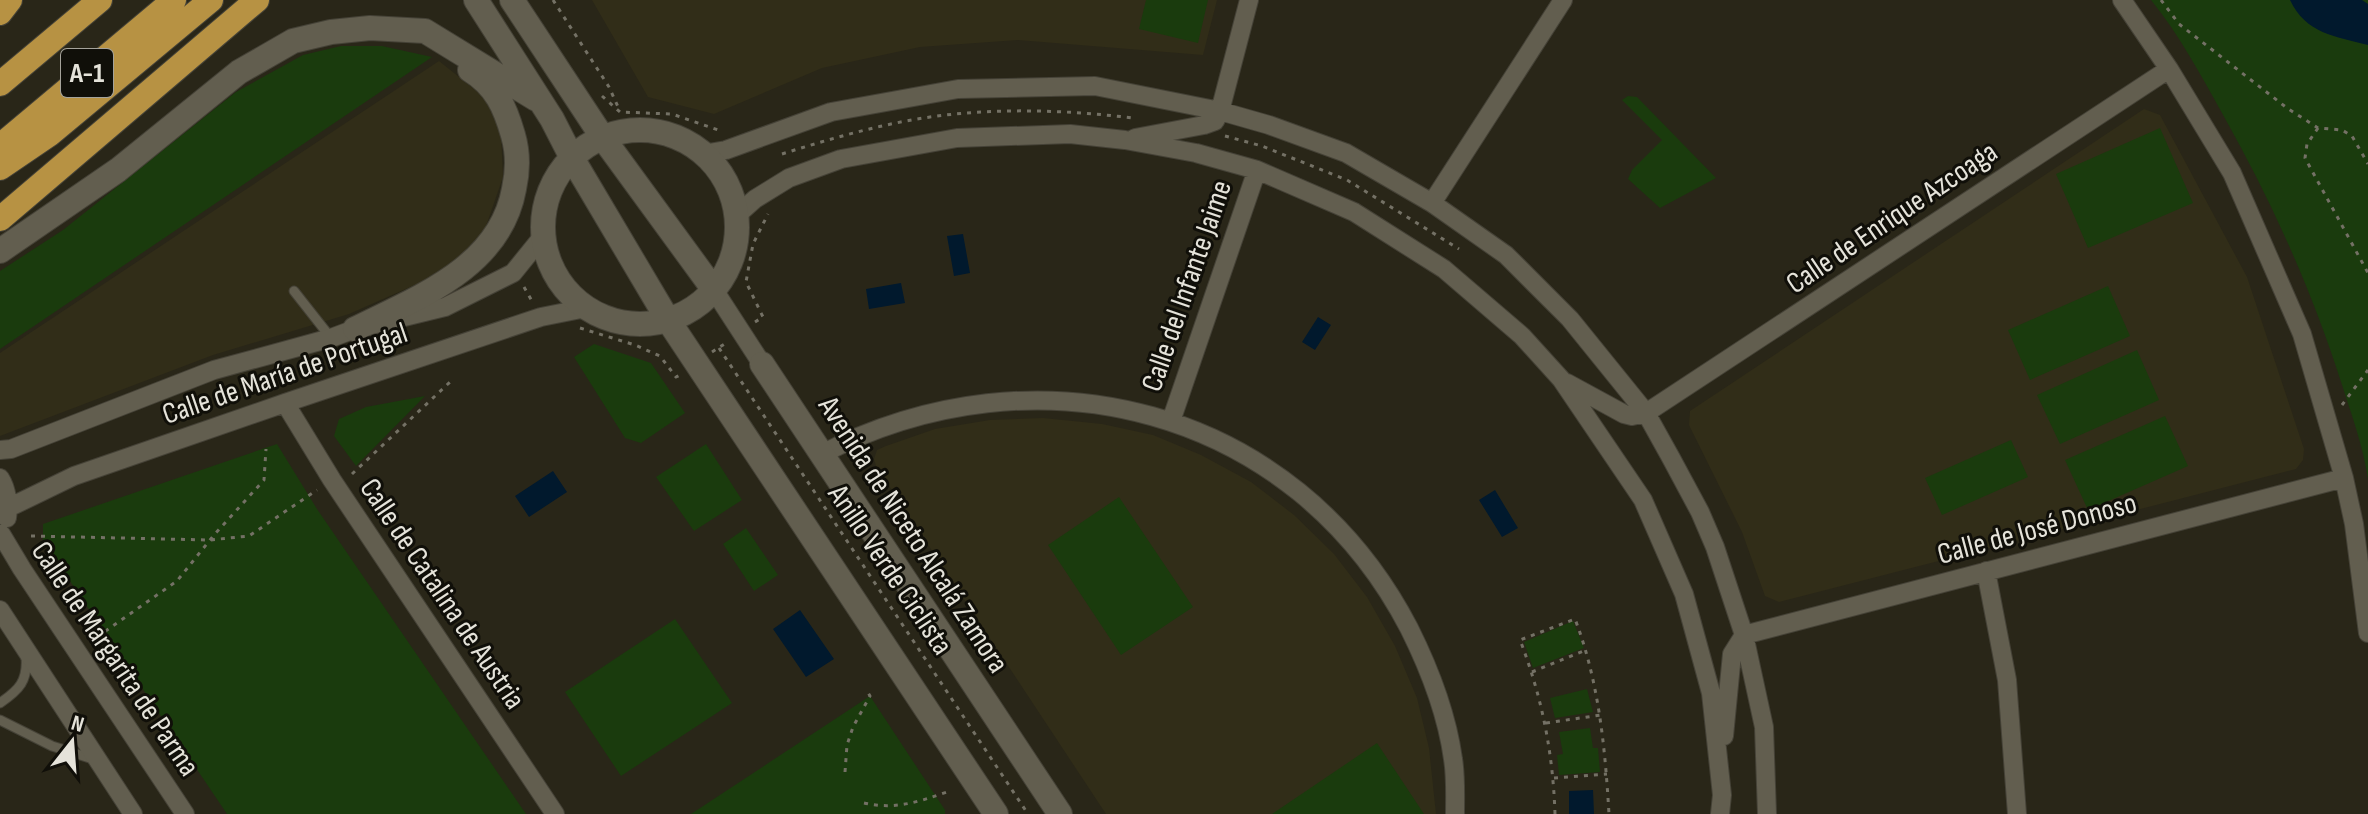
<svg xmlns="http://www.w3.org/2000/svg" width="2368" height="814" font-family="'Sofia Sans Condensed',sans-serif">
<style>
.built{fill:#312d18}
.green{fill:#1a3b0d}
.water{fill:#01192d}
.lines{fill:none;stroke-linecap:round;stroke-linejoin:round}
.service-casing{stroke:#454237;stroke-width:11}
.minor-casing{stroke:#454237;stroke-width:20}
.tertiary-casing{stroke:#454237;stroke-width:26}
.motorway-casing{stroke:#454237;stroke-width:26}
.path{stroke:#747165;stroke-width:3;stroke-dasharray:4 6;stroke-linecap:butt}
.service{stroke:#625e4f;stroke-width:9}
.minor{stroke:#625e4f;stroke-width:18}
.tertiary{stroke:#625e4f;stroke-width:24}
.motorway{stroke:#b79243;stroke-width:24}
.labels{text-anchor:middle;dominant-baseline:central;stroke-width:6;stroke-linejoin:round;paint-order:stroke}
.shield{fill:#100f09;stroke:#a5a39b;stroke-width:2}
.shield-label{font-size:28px;font-weight:bold;fill:#e5e3da}
.street-label{font-size:30px;fill:#e5e3da;stroke:#100f09}
</style>
<rect width="100%" height="100%" fill="#292618"/>
<path class="built" d="M592,0h625l-14,55 -185,-15 -98,7 -98,21 -108,46 -66,-17z
M439,61l45,36 17,36 2,44 -18,52 -29,32 -39,23 -68,30 -136,41 -213,81v-83z
M2144,109l16,6 87,162 57,172 -1,11 -7,9 -517,133 -14,-6 -23,-64 -53,-107 1,-14z
M1043,418l59,6 51,11 48,20 50,27 43,33 40,39 33,43 28,49 22,52 12,50 7,66h-330l-230,-348 -2,-7 3,-9 9,-4 49,-17 55,-9z"/>
<path class="green" d="M1146,0h62l-10,43 -59,-14z
M2151,0h217v479c-5,-33 -16,-63 -26,-94 -30,-95 -71,-185 -120,-272 -23,-41 -42,-77 -71,-113z
M341,46h41l50,11 -432,292v-78l63,-41 173,-138 67,-37z
M1628,96l9,1 79,81 -56,30 -32,-29 4,-9 30,-30 -40,-40z
M2160,128l33,75 -105,45 -32,-74z
M2108,286l22,50 -100,44 -22,-50z
M594,344l57,19 34,50 -44,30 -16,-5 -51,-81z
M2137,350l22,50 -99,44 -23,-49z
M425,396l-69,70 -22,-30 5,-17 27,-12z
M2165,416l23,50 -100,44 -23,-50z
M2011,440l17,37 -86,38 -17,-37z
M277,444l40,65 209,305h-299l-184,-273v-17z
M706,444l36,56 -48,31 -38,-54z
M1119,497l74,110 -72,48 -73,-110z
M746,528l32,47 -24,16 -31,-47z
M675,619l57,84 -111,73 -56,-84z
M1573,621l11,27 -51,20 -9,-26z
M1587,689l6,23 -38,6 -5,-20z
M870,696l75,114v4h-254z
M1590,728l3,20h5l2,24 -41,3 -2,-20 6,-1 -4,-22z
M1377,743l47,71h-152z"/>
<path class="water" d="M2290,0h72l6,4v41c-33,-9 -62,-11 -78,-45z
M963,234l7,39 -16,3 -7,-40z
M901,283l4,20 -36,6 -3,-20z
M1318,317l13,8 -16,25 -13,-8z
M553,471l14,21 -38,25 -14,-21z
M1495,490l23,38 -16,9 -23,-37z
M800,610l34,49 -28,18 -33,-48z
M1593,790l1,24h-25v-23z"/>
<g class="lines">
<defs>
<path id="service" d="M294,291l37,47
M0,703c19,-13 28,-22 26,-46
M0,720l52,26 44,14"/>
<path id="minor" d="M2122,0l47,69 63,104 70,161 42,144 10,46 14,109
M1135,138l69,-13 11,-4 5,-10 29,-111
M703,154l23,-4 105,-38 127,-23 137,-3 125,25 49,14 77,28 86,50 74,52 64,64 76,94 25,45 29,54 15,35 29,88 20,92 3,87
M1432,203l131,-203
M737,215l18,-16 34,-21 52,-19 116,-21 113,-4 55,6 71,13 61,17 97,42 90,57 78,67 39,43 82,121 41,94 27,99 11,102 -2,19
M714,290l48,74
M1567,383l57,31 8,2 14,-3 523,-344
M285,403l47,77 223,334
M1171,421l86,-251
M0,450l11,-1 203,-79 117,-32 24,-9 90,-22 68,-34 30,-37
M820,455c216,-113 474,-48 589,173 20,40 38,87 44,131 3,18 2,37 2,55
M0,478c7,11 9,27 7,40
M8,508l66,-32 211,-73 256,-86 45,-9
M1,534l21,35 163,245
M1986,571l21,109 10,134
M0,610l133,204
M1724,736l8,-82 12,-19 600,-157"/>
<path id="tertiary" d="M476,0l76,119 20,39 96,162 328,494
M512,0l91,138 111,152
M543 227a97 97 0 1 1 194 0a97 97 0 1 1-194 0Z
M0,251l118,-81 121,-98 54,-31 38,-9 39,-4 55,3 111,68
M355,329c64,-32 145,-62 159,-140 4,-18 4,-37 -1,-54 -8,-28 -17,-49 -43,-65
M762,364l298,450"/>
<path id="motorway" d="M0,13l10,-13
M0,84l100,-84
M0,146l174,-146
M0,168l50,-34 161,-134
M0,219l257,-219"/>
</defs>
<use href="#service" class="service-casing"/>
<use href="#minor" class="minor-casing"/>
<use href="#tertiary" class="tertiary-casing"/>
<use href="#motorway" class="motorway-casing"/>
<path class="path" d="M553,0l56,87 10,22
M2161,0l18,24 108,84 31,20 24,2 10,6 16,28
M602,96l18,16 52,2 49,17
M2318,128l-11,16 -2,14 63,115
M1225,136l37,10 85,34 112,69
M782,154c41,-13 82,-25 124,-33 74,-14 153,-12 227,-3
M524,287l8,14
M755,322l8,-5 -17,-35 7,-38 15,-30
M580,328l55,17 25,11 16,21 4,-2
M719,348l309,466
M712,352l14,-9
M2342,405l26,-35
M352,474l98,-92
M31,536l179,4 39,-4 68,-46
M97,637l80,-56 37,-46 50,-55 2,-31
M1532,672l54,-22
M1546,723l55,-8
M845,772l2,-27 6,-18 17,-31 -3,-5
M1554,778l53,-4
M864,803c31,7 54,-1 83,-11
M1555,814c-2,-61 -13,-117 -35,-174l55,-21c24,63 30,128 34,195"/>
<use href="#service" class="service"/>
<use href="#minor" class="minor"/>
<use href="#tertiary" class="tertiary"/>
<use href="#motorway" class="motorway"/>
</g>
<g class="labels">
<rect class="shield" x="61" y="49" width="52" height="48" rx="6"/>
<g class="shield-label">
<text x="87" y="73">A-1</text>
</g>
<g class="street-label">
<text transform="translate(1892 218) rotate(-34)">Calle de Enrique Azcoaga</text>
<text transform="translate(1187 286) rotate(-71)">Calle del Infante Jaime</text>
<text transform="translate(285 374) rotate(-19)">Calle de María de Portugal</text>
<text transform="translate(2037 529) rotate(-15)">Calle de José Donoso</text>
<text transform="translate(913 535) rotate(57)">Avenida de Niceto Alcalá Zamora</text>
<text transform="translate(890 570) rotate(56)">Anillo Verde Ciclista</text>
<text transform="translate(442 594) rotate(56)">Calle de Catalina de Austria</text>
<text transform="translate(115 659) rotate(56)">Calle de Margarita de Parma</text>
</g>
</g>
<g transform="translate(72 742) rotate(17)" stroke="#100f09" stroke-width="6" paint-order="stroke">
<path d="M0-6L14 30L0 20L-14 30Z" fill="#e5e3da"/>
<text y="-12" font-size="22" font-weight="bold" text-anchor="middle" fill="#e5e3da">N</text>
</g>
</svg>
